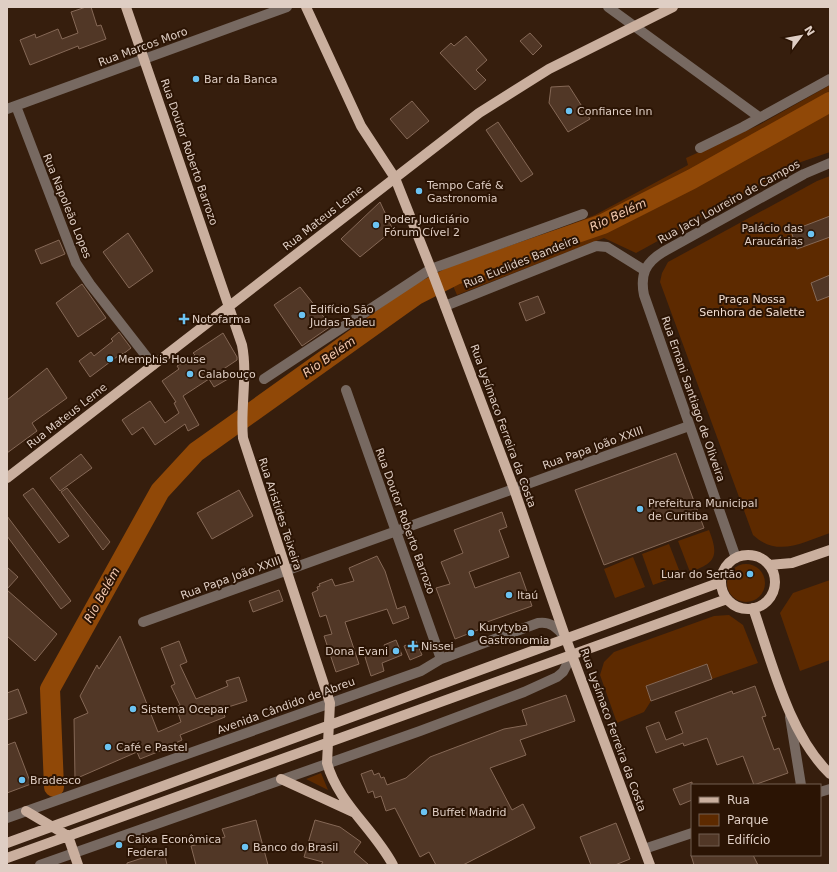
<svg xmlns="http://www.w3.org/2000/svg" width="837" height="872" font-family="'DejaVu Sans',sans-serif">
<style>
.green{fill:#5d2a00}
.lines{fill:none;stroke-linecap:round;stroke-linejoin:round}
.river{stroke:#904807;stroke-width:20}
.building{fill:#513726;stroke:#856856}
.minor{stroke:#776961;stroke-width:10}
.major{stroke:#caaf9e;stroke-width:10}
.poi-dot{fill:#6bc3f2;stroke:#2b1404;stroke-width:1.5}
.labels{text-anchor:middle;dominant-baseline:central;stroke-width:4;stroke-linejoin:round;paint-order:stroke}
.street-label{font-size:11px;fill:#dfcec4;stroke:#2b1404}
.poi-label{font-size:11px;fill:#dfcec4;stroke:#2b1404;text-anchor:start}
.park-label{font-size:11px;fill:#f3ded1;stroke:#2b1404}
.water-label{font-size:12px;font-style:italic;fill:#f3c9af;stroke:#2b1404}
</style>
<rect width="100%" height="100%" fill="#361e0d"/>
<path class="green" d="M830,85v67l-29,10 -165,91 -32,-15 -147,57 -10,-23 148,-57 93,-50 -2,-7 73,-33z
M830,176v357c-27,9 -52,25 -77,2l-93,-253 2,-9 6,-11 149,-81z
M709,530c10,26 7,33 -19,42l-12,-31z
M669,544l12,31 -28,10 -11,-31z
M633,557l12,30 -30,11 -11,-29z
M727 583a19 19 0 1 1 38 0a19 19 0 1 1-38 0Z
M830,580v80l-30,11 -20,-58 13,-20z
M729,615l14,10 15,38 -46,16 -6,-15 -60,22 5,15 -7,11 -27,11 -17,-48 4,-13 10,-10 100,-36z
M321,773l7,17 -22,-11z"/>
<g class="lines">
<path class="river" d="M54,787l-4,-98 110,-198 36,-39 220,-157 39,-20 148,-51 89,-45 138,-77"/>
</g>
<path class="building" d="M86,7h5l6,19 4,-1 5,14 -27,10 -1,-3 -48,19 -10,-25 15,-6 1,4 22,-9 4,10 16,-6 -7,-21z
M530,33l12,13 -9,9 -13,-14z
M466,36l21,24 -11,10 10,10 -11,10 -35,-37 11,-10 3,3z
M569,86l21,33 -22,13 -19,-29 2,-16z
M412,101l17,20 -22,18 -17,-20z
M498,122l35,52 -12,8 -35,-52z
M380,202l13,28 -33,27 -19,-18z
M830,216v21l-33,12 -6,-18z
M128,233l25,38 -24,17 -26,-36z
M59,240l6,14 -24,10 -6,-14z
M830,275v21l-13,5 -6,-18z
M82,284l24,34 -28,19 -22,-34z
M300,287l31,39 -29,20 -28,-41z
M538,296l7,17 -19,8 -7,-18z
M119,332l12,16 -8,6 -1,-1 -32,24 -11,-16 12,-9 3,4 19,-15 -2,-2z
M223,333l14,24v3l-15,10 6,9 -14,8 -5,-8 -26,17 16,29 -11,6 -3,-7 -30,21 -12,-18 -11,8 -10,-15 28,-19 15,22 14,-10 -5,-10 2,-1 -14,-21 17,-12 -2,-3 18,-11 -2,-2z
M47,368l20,30 -35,25 5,8 -30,22v-53z
M676,453l28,75 -100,37 -29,-75z
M81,454l11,14 -32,23 -10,-13z
M33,488l36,48 -10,7 -36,-48z
M67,488l43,54 -7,8 -42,-58z
M239,490l14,26 -41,23 -15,-26z
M502,512l5,15 -8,3 10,27 -40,15 6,16 45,-16 12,34 -45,16 1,4 -33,13 -19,-51 14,-4 -9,-22 22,-9 -9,-23z
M7,516l64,85 -10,8 -54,-73z
M377,556l8,15 12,38 8,-3 4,12 -16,6 -6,-15 -42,13 14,42 -23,8 -12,-36 8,-2 -6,-19 -6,2 -8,-24 6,-3 -1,-3 3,-1 -1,-2 13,-5 3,7 19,-5 -5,-13z
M7,567l11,10 -11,12z
M7,590l50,44 -22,27 -28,-25z
M279,590l4,11 -30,11 -4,-11z
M120,636l38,96 23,-10 -5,-15 4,-2 -9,-19 4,-2 -14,-36 18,-7 8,21 -7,3 16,34 32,-13 -2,-5 13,-4 8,24 -25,8 3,8 -45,18 2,5 -17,8v1l-25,10 -3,-7 -62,27 -1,-60 14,-6 -8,-17 17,-31 2,4z
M396,640l6,15 -20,8 2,8 -13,5 -6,-19 21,-7 -2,-5z
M416,641l6,14 -12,5 -6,-14z
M707,664l5,15 -61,22 -5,-15z
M755,686l11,30 -4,1 12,33 5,-2 9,25 -34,12 -11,-29 -26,9 -10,-27 -23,8 -1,-3 -27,10 -10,-26 13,-5 7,18 17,-7 -8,-21 57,-21 1,3z
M18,689l9,24 -20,7v-27z
M566,695l9,26 -55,19 6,15 -36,13 22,42 11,-6 12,24 -72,37h-27l-7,-13 -9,5 -25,-49 -9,3 -5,-15 -6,2 -2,-7 -5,2 -7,-19 11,-4 2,5 5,-2 2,5 3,-1 3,8 19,-7 24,-21 74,-28 23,-4 -5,-15z
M15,742l16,42 -24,9v-48z
M692,782v18l-12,5 -7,-16z
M256,820l12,45h-72l-5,-19 34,-9 -3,-8z
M315,820l25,7 21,15 -7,10 15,13h-48l2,-3 -19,-5z
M616,823l14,36 -15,6h-24l-11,-28z
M164,851l3,14h-40v-2z
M691,855h62l5,10h-64z"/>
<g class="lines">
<path class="minor" d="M608,7l151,110
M16,106l60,157 14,21 63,81
M7,109l280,-102
M700,148l43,-21 87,-48
M445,306l151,-60 11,1 37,23
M264,379l167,-110 152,-55
M346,390l95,269
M736,558l-92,-263c-4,-20 1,-32 19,-43l141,-78 26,-11
M143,622l546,-196
M790,717l11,68
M820,792l10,-3
M7,818l414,-147 20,-12 97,-36c13,-2 19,5 27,14
M644,849l48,-16
M40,865l380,-134 104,-39 33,-15 6,-5 9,-17"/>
<path class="major" d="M126,7l116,338c6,31 -2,62 1,93l87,265 -3,60c11,40 47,66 66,102
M306,7l55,119 34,52 36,91 83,220 52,150 84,226
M7,478l472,-365 70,-44 124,-62
M721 582a27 27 0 1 1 54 0a27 27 0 1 1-54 0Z
M769,565l23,-2 38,-13
M753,608c19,54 35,125 77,166
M281,779l74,34
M26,811l42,25
M68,836l10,29
M7,843l714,-261
M7,858l720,-259"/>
</g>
<g class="poi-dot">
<circle cx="196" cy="79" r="4"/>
<circle cx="569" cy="111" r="4"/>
<circle cx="419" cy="191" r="4"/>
<circle cx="376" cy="225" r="4"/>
<circle cx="811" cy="234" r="4"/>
<circle cx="302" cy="315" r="4"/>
<path d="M182 313h4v4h4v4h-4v4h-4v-4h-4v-4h4z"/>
<circle cx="110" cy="359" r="4"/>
<circle cx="190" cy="374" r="4"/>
<circle cx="640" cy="509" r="4"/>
<circle cx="750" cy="574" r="4"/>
<circle cx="509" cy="595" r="4"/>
<circle cx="471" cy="633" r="4"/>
<path d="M411 640h4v4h4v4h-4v4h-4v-4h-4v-4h4z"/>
<circle cx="396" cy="651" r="4"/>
<circle cx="133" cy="709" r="4"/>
<circle cx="108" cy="747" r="4"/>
<circle cx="22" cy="780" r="4"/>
<circle cx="424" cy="812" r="4"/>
<circle cx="119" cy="845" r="4"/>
<circle cx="245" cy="847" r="4"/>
</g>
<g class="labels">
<g class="street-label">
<text transform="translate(143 47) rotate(-20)">Rua Marcos Moro</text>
<text transform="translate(189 152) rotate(71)">Rua Doutor Roberto Barrozo</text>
<text transform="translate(729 202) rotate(-29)">Rua Jacy Loureiro de Campos</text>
<text transform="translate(67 206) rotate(68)">Rua Napoleão Lopes</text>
<text transform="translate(323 218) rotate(-38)">Rua Mateus Leme</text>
<text transform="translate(521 262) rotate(-22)">Rua Euclides Bandeira</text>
<text transform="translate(693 399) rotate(71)">Rua Ernani Santiago de Oliveira</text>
<text transform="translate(67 416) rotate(-38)">Rua Mateus Leme</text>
<text transform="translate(503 426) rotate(70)">Rua Lysímaco Ferreira da Costa</text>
<text transform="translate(593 448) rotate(-20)">Rua Papa João XXIII</text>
<text transform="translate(280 514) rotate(72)">Rua Aristides Teixeira</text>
<text transform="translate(405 521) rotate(70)">Rua Doutor Roberto Barrozo</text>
<text transform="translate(231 578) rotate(-20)">Rua Papa João XXIII</text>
<text transform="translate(286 706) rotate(-20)">Avenida Cândido de Abreu</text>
<text transform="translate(613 730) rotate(70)">Rua Lysímaco Ferreira da Costa</text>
</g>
<g class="poi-label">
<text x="204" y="79">Bar da Banca</text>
<text x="577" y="111">Confiance Inn</text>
<text x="427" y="185">Tempo Café &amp;<tspan x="427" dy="13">Gastronomia</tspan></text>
<text x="384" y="219">Poder Judiciário<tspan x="384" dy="13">Fórum Cível 2</tspan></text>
<text x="803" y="228" text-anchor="end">Palácio das<tspan x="803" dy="13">Araucárias</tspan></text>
<text x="310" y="309">Edifício São<tspan x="310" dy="13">Judas Tadeu</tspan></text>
<text x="192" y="319">Notofarma</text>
<text x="118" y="359">Memphis House</text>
<text x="198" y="374">Calabouço</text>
<text x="648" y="503">Prefeitura Municipal<tspan x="648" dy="13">de Curitiba</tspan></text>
<text x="742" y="574" text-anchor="end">Luar do Sertão</text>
<text x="517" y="595">Itaú</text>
<text x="479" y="627">Kurytyba<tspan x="479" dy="13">Gastronomia</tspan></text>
<text x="421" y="646">Nissei</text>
<text x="388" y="651" text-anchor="end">Dona Evani</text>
<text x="141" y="709">Sistema Ocepar</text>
<text x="116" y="747">Café e Pastel</text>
<text x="30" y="780">Bradesco</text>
<text x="432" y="812">Buffet Madrid</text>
<text x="127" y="839">Caixa Econômica<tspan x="127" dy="13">Federal</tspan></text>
<text x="253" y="847">Banco do Brasil</text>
</g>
<g class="park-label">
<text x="752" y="299">Praça Nossa<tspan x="752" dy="13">Senhora de Salette</tspan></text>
</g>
<g class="water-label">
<text transform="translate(618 215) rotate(-25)">Rio Belém</text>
<text transform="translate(329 357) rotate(-35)">Rio Belém</text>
<text transform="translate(102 595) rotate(-61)">Rio Belém</text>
</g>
</g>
<rect width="837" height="872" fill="none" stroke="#dfcec4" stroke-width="16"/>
<rect x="691" y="784" width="130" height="72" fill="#2b1404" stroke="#735e51"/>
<rect x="699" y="797" width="20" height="6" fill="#caaf9e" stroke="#735e51"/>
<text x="727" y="804" font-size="12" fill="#dfcec4">Rua</text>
<rect x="699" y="814" width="20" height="12" fill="#5d2a00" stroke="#735e51"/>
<text x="727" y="824" font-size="12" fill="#dfcec4">Parque</text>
<rect x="699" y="834" width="20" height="12" fill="#513726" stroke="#735e51"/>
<text x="727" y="844" font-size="12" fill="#dfcec4">Edifício</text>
<g transform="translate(801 36) rotate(58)" stroke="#2b1404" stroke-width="3" paint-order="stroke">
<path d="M0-3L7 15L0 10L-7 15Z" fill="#dfcec4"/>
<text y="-6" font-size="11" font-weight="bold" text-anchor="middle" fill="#dfcec4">N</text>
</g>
</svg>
